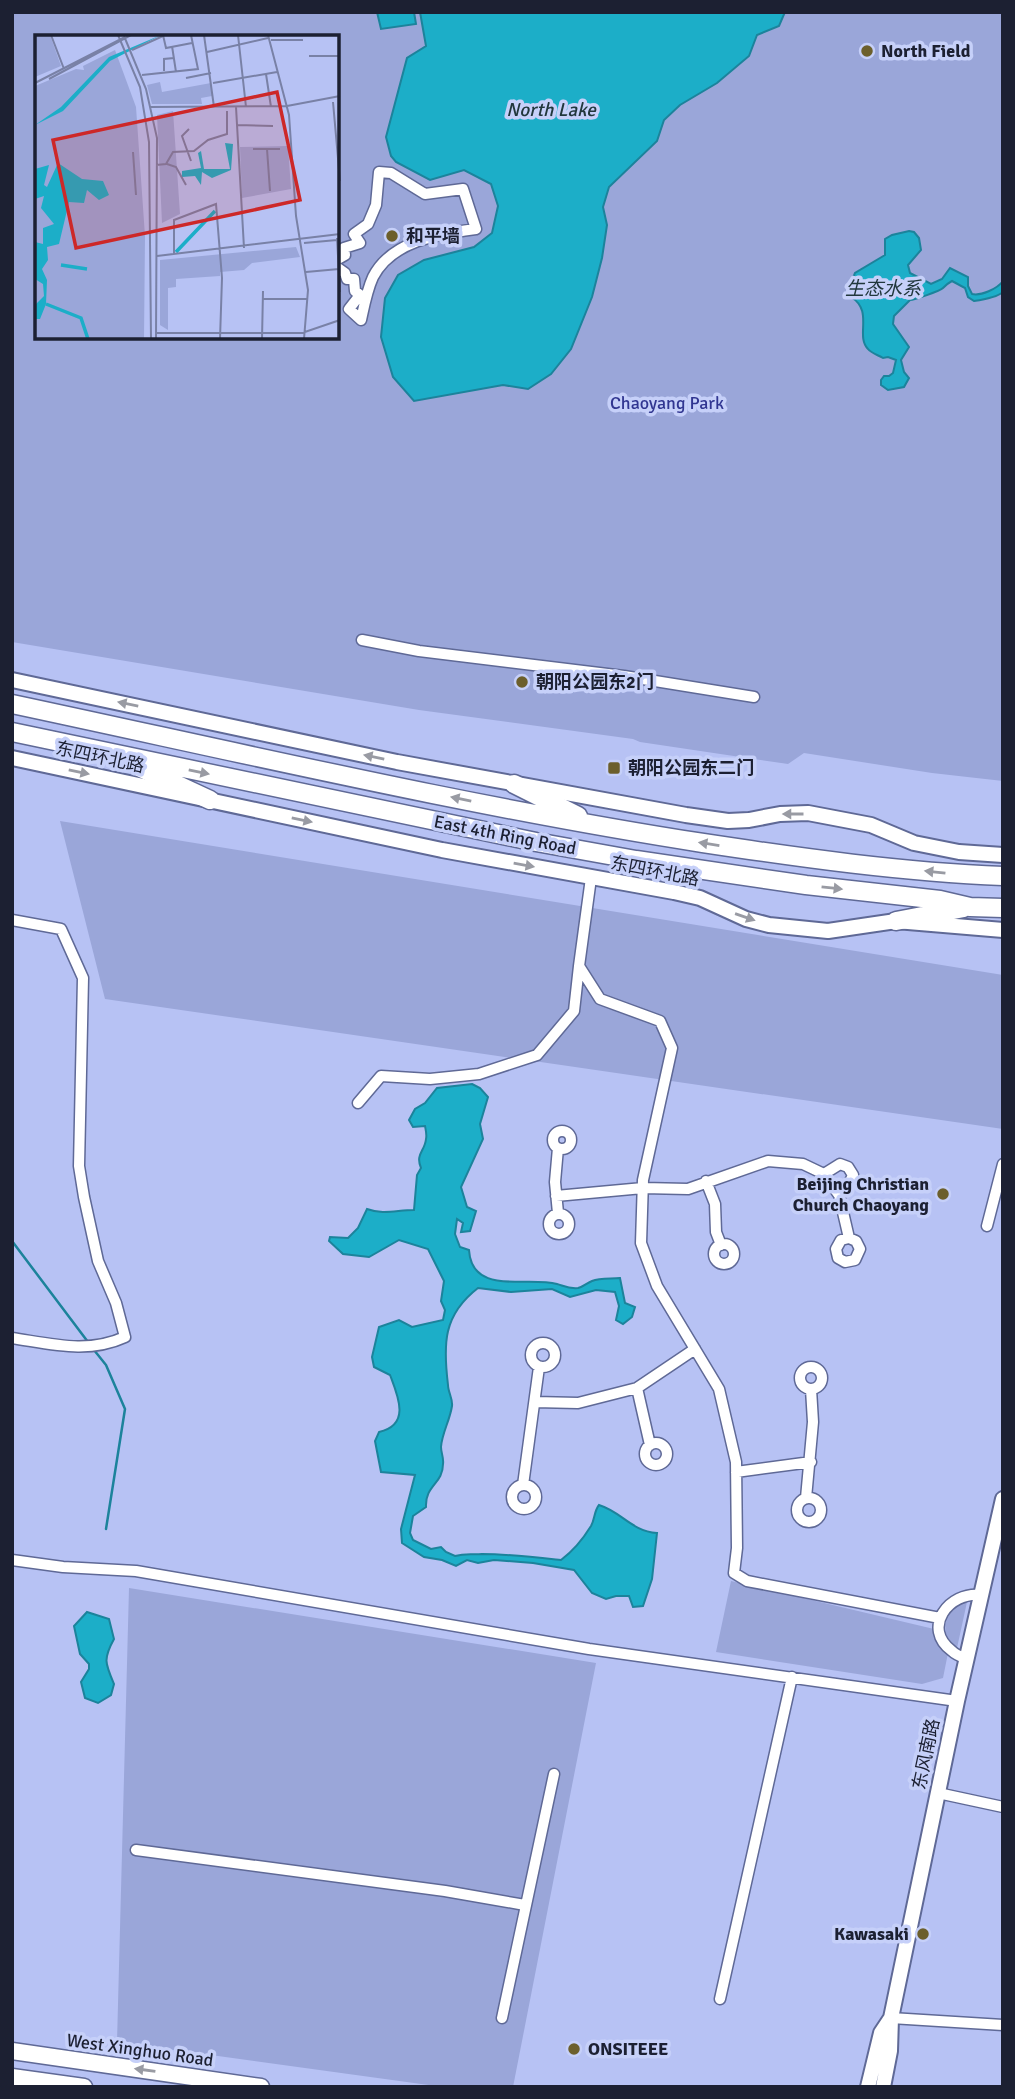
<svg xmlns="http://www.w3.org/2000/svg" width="1015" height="2099" font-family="Signika,'Noto Sans SC',sans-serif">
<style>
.green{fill:#9aa6d9;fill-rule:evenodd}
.water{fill:#1caec8;stroke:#1c839b;stroke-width:2}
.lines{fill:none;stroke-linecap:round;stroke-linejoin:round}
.stream{stroke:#1c839b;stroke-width:2.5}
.street-casing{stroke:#5f6996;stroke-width:13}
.secondary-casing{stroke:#5f6996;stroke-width:18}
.primary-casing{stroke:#5f6996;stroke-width:19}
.highway-casing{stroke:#5f6996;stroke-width:21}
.street{stroke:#fff;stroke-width:10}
.secondary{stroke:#fff;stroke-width:14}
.primary{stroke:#fff;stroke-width:16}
.highway{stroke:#fff;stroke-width:18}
.oneway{fill:#999ba3}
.poi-dot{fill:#6c5f2c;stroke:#c6d0f9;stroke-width:2.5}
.labels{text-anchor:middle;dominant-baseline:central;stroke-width:7;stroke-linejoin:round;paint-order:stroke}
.poi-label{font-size:18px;font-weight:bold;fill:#1c2032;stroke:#c6d0f9;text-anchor:start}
.park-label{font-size:18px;fill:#313691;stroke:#c6d0f9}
.street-label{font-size:18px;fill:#1c2032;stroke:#c6d0f9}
.water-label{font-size:19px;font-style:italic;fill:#21373c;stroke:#c6d0f9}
.inset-river{fill:none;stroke:#1caec8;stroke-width:3.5}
.inset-road{fill:none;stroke:#7981a6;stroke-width:2}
.view{fill:#cd2828;fill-opacity:0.15;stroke:#cd2828;stroke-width:3.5}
.inset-edge{fill:none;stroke:#1c2032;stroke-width:3.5}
</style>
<rect width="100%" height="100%" fill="#b7c2f4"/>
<path class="green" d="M12,12h991v769l-71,-8 -128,-20 -16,11 -148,-22 -7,-3 -214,-29 -407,-68zM37,37h301v301h-301z
M60,821l943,154v154l-898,-130z
M731,1581l203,48 14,24 -5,25 -21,6 -206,-32z
M129,1588l467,75 -83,424h-70l-326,-45z
M967,1602l-10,46c-21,-14 -11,-41 10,-46z"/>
<path class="water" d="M377,12h37l2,12 -35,5z
M420,12h365l-6,14 -22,9 -8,21 -32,27 -37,22 -16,15 -7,21 -48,46 -6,20 4,18 -5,33 -10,39 -21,52 -20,25 -23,15 -25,-4 -89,16 -21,-24 -12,-40 4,-39 13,-23 26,-15 50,-13 18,-14 6,-27 -7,-22 -27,-14 -34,10 -34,-18 -5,-6 -5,-19 21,-79 19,-12z
M909,231l5,1 5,6 2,12 -13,15 2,8 21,11 11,-5 8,-11 18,9v9l4,8c9,2 25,-5 31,-13v11c-6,5 -22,8 -29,9l-6,-4 -3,-9 -13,-7c-4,2 -6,4 -9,7 -3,3 -29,12 -33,12l-16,16 -1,8 16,23 -8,13 3,12 5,6 -5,9 -16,3 -7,-5v-5l3,-4h5l4,-3 3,-13 -8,-3 -5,1c-5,-3 -12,-5 -15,-9 -13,-13 6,-38 -17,-52l6,-3 -2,-11h-4l4,-10 30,-18v-16l7,-4z
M472,1084l8,4 8,9 -8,27 3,15 -22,48 6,20 9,4 -6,20 -9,1 2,-9 -6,-4 -2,15 5,13 9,3c3,46 58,26 88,34 7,2 12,5 21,4 5,-1 9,-5 14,-7 8,-3 19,-2 28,-3l5,25 10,4 -3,10 -9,7 -7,-4 3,-14 -4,-14 -19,-2 -26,7 -18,-8 -41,3 -33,-4c-35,27 -35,56 -30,97 0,7 5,14 4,21 -2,14 -10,27 -11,41 0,6 3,11 2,17 0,20 -18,21 -17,43l-13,9 -3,17 3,7 18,9 10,-2 5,5 9,4c11,-3 17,-1 27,-2 27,0 52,3 79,6 12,-9 22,-21 30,-34 4,-7 3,-15 8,-21 23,7 32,26 58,28l-5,46 -9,27 -10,1 -4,-11h-13l-10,3 -14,-6 -18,-23 -41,-7 -39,-3 -16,3 -11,-3 -11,6 -14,-6 -18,-3 -22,-14 -1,-14 14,-54 -34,-3 -6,-31 4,-9c32,-7 19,-36 11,-57l-16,-8 -2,-10 7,-30 20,-7 13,7 31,-7 2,-10 -4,-9 3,-20 -16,-32 -29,-9 -30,17 -26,-3 -14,-13 1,-4 18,1 10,-10 9,-19c16,6 30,1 47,1l3,-35 4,-7c-6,-14 4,-17 5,-29 1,-4 0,-8 -1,-13l-12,1 -4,-7 6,-11 10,-6 12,-15z
M87,1612l22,7 5,20c-11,20 -9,24 0,45l-3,11 -13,8 -13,-5 -4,-16 8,-13v-5l-9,-10 -6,-28z"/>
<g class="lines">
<path class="stream" d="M12,1241l76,101
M94,1350l12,15 19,44 -19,120"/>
<defs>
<path id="street" d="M338,259l7,-4 -1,-7 16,-5 -6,-9 14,-10 8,-19 3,-33 12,1 34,21 38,-5 13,40c-36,5 -84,11 -103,48 -6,13 -9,29 -12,43l-12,-11 11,-14 -5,-4 -1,-12h-7l-2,-6 -7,-5
M362,640l57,11 205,25 130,21
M591,878l-12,88 21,33 60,22 12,27 -29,132 -2,63 16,43 62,103 17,73 1,86 -3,25 13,8 193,37
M12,920l49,9 22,49 -4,188 5,31 14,64 18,42 9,34c-37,17 -73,7 -113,1
M358,1103l23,-27 49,3 49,-5 58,-19 37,-44 5,-45
M553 1140a9 9 0 1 1 18 0a9 9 0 1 1-18 0Z
M558,1148l-3,34 3,31
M824,1174l16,-10 8,3 5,8 -5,11 -9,9
M706,1181l9,23 1,28 5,13
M556,1196l87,-8 45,1 80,-28 35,3 21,10 15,21 10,43 7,3 4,8 -5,11 -10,2 -7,-4 -2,-9 5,-9 8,-2
M549 1224a10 10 0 1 1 20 0a10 10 0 1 1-20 0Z
M987,1226l16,-62
M714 1254a10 10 0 1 1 20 0a10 10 0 1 1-20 0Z
M531 1355a12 12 0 1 1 24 0a12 12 0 1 1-24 0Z
M800 1378a11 11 0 1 1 22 0a11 11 0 1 1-22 0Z
M637,1388l13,57
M535,1402l43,1 59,-15 58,-39
M645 1454a11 11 0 1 1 22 0a11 11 0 1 1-22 0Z
M736,1472l75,-10
M512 1497a12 12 0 1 1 24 0a12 12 0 1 1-24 0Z
M523,1485l16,-118
M797 1510a12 12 0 1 1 24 0a12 12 0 1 1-24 0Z
M806,1498l7,-76 -2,-33
M12,1560l51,7 73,4 453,78 368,52
M967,1659c-5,-2 -11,-4 -15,-8 -31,-23 -3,-60 29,-56
M938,1793l65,14
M136,1850l309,41 80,14
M720,1999l72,-322
M502,2018l52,-244
M891,2018l112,7"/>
<path id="secondary" d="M12,680l385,82 289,53 42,6 21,-1 31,-6 28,-1 63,12 43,18 45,9 44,3
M12,758l430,92 232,42 26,6 46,21 23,6 59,6 68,-10 107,9
M868,2087l13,-54 10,-15
M883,2087l7,-36 1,-33 66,-317 46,-202"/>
<path id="primary" d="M12,2051l249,36
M12,2077l72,10"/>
<path id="highway" d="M12,704c230,49 459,103 691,139 99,15 199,29 300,33
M12,732l524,110 100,18 170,25 134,15 30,7 33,1
M139,767l71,33
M514,784l64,32
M896,921l68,-13"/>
</defs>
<use href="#street" class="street-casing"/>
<use href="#secondary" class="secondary-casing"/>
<use href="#primary" class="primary-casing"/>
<use href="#highway" class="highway-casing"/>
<use href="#street" class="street"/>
<use href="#secondary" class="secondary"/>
<use href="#primary" class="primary"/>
<use href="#highway" class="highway"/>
</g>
<defs><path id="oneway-solid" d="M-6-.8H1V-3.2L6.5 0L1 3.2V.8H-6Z" transform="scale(1.75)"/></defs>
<g class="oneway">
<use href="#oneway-solid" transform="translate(128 704) rotate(-168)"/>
<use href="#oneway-solid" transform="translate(374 757) rotate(-168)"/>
<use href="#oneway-solid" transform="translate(79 772) rotate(12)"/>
<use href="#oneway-solid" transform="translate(199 772) rotate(12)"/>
<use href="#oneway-solid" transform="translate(461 799) rotate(-168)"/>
<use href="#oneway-solid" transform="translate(793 814) rotate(180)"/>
<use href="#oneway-solid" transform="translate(302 820) rotate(12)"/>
<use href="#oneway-solid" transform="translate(709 844) rotate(-171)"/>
<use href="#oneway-solid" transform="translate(524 865) rotate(10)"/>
<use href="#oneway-solid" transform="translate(935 872) rotate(-174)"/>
<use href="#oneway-solid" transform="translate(832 888) rotate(6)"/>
<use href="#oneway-solid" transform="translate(745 917) rotate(19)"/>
<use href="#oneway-solid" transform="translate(145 2070) rotate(-172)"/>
</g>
<g class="poi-dot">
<circle cx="867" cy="51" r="7"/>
<circle cx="392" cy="236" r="7"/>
<circle cx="522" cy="682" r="7"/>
<rect x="607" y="761" width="14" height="14" rx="3.5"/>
<circle cx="943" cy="1194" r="7"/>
<circle cx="923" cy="1934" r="7"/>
<circle cx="574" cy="2049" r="7"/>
</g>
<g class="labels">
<g class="poi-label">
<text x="881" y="51">North Field</text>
<text x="406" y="236">和平墙</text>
<text x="536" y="682">朝阳公园东2门</text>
<text x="628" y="768">朝阳公园东二门</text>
<text x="929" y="1184" text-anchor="end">Beijing Christian<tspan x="929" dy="21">Church Chaoyang</tspan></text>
<text x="909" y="1934" text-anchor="end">Kawasaki</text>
<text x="588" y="2049">ONSITEEE</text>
</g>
<g class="park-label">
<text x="667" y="403">Chaoyang Park</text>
</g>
<g class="street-label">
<text transform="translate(100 757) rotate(12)">东四环北路</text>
<text transform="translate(505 835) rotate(11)">East 4th Ring Road</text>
<text transform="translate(655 871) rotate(11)">东四环北路</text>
<text transform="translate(926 1754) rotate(-78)">东风南路</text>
<text transform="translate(140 2050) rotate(8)">West Xinghuo Road</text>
</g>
<g class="water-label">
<text x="551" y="110">North Lake</text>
<text x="883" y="289">生态水系</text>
</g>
</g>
<g transform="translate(35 35)">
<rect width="304" height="304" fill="#b7c2f4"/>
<path d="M0,0h15l11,31 -26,11zM80,15l21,57 9,129 -1,103h-109v-253l41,-17 8,1 -1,-4zM125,47l2,10 49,-9 1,13 -11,2 1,6h-50l-5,-19zM138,76l7,103 -18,9 -5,-108zM253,111l3,43 -49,9 -2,-51zM261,212l4,10 -48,6 -8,7 -24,2v4l-44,3v8l-8,1v42l-8,-5v-65z" fill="#9aa6d9"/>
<path d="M126,0l-51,26 -47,50 -28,14 26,-18 48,-50zM190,108l8,1 -2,26 -19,8 -10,-6 -1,13 -6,-9 -13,1v-6l19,-3 -3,-15 3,-2 3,18h26zM23,128l24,16 21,2 6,14 -10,5 -12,-10 -3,13 -15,-1 -10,42 -12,3 1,13 -6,9 5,11 -1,24 -6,15h-5v-14l9,-9 -1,-12 -8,-5v-37l8,2v-16l11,-4 -13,-16 3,-12 -9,3v-30l14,-4 -5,20 3,2z" fill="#1caec8"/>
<path class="inset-river" d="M141,217l39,-41M26,230l26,4M11,269l35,14 7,21"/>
<path class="inset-road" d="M16,0l13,34M83,0l22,52 9,55 2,197M128,0l3,13 26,-5M169,0l10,72M203,0l8,72M233,0l21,80 7,101 12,74 -4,49M89,1l22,53 11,49 -1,201M236,5h32M137,11l4,26M97,15l31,-14M172,17l61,-14M274,21h31M129,36v-12l10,-1M231,39l5,33M107,40l56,-6 -7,-34M151,43l25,-5M14,44l82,-44M0,48l90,-46M178,48l64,-11M298,67l7,79M252,71l53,-10M115,72l137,-1M201,72l8,141M202,90l36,1M154,94l-7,7 9,25M218,114h27M232,114l3,42M98,117l3,43M132,129l9,3 10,18M121,130l10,-1 7,-12 21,-1 14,-11 19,-6v-23M302,203l3,54M269,208l33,-3M139,220v-35l42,-16 6,74 -2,61M122,221l183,-22M271,237l33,-3M227,264h46M121,298h146l38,-13M227,304l1,-48"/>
<path class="view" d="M242,57l23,108 -224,48 -23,-108z"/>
<rect width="304" height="304" class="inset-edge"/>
</g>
<rect width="1015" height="2099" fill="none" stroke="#1c2032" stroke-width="28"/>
</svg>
